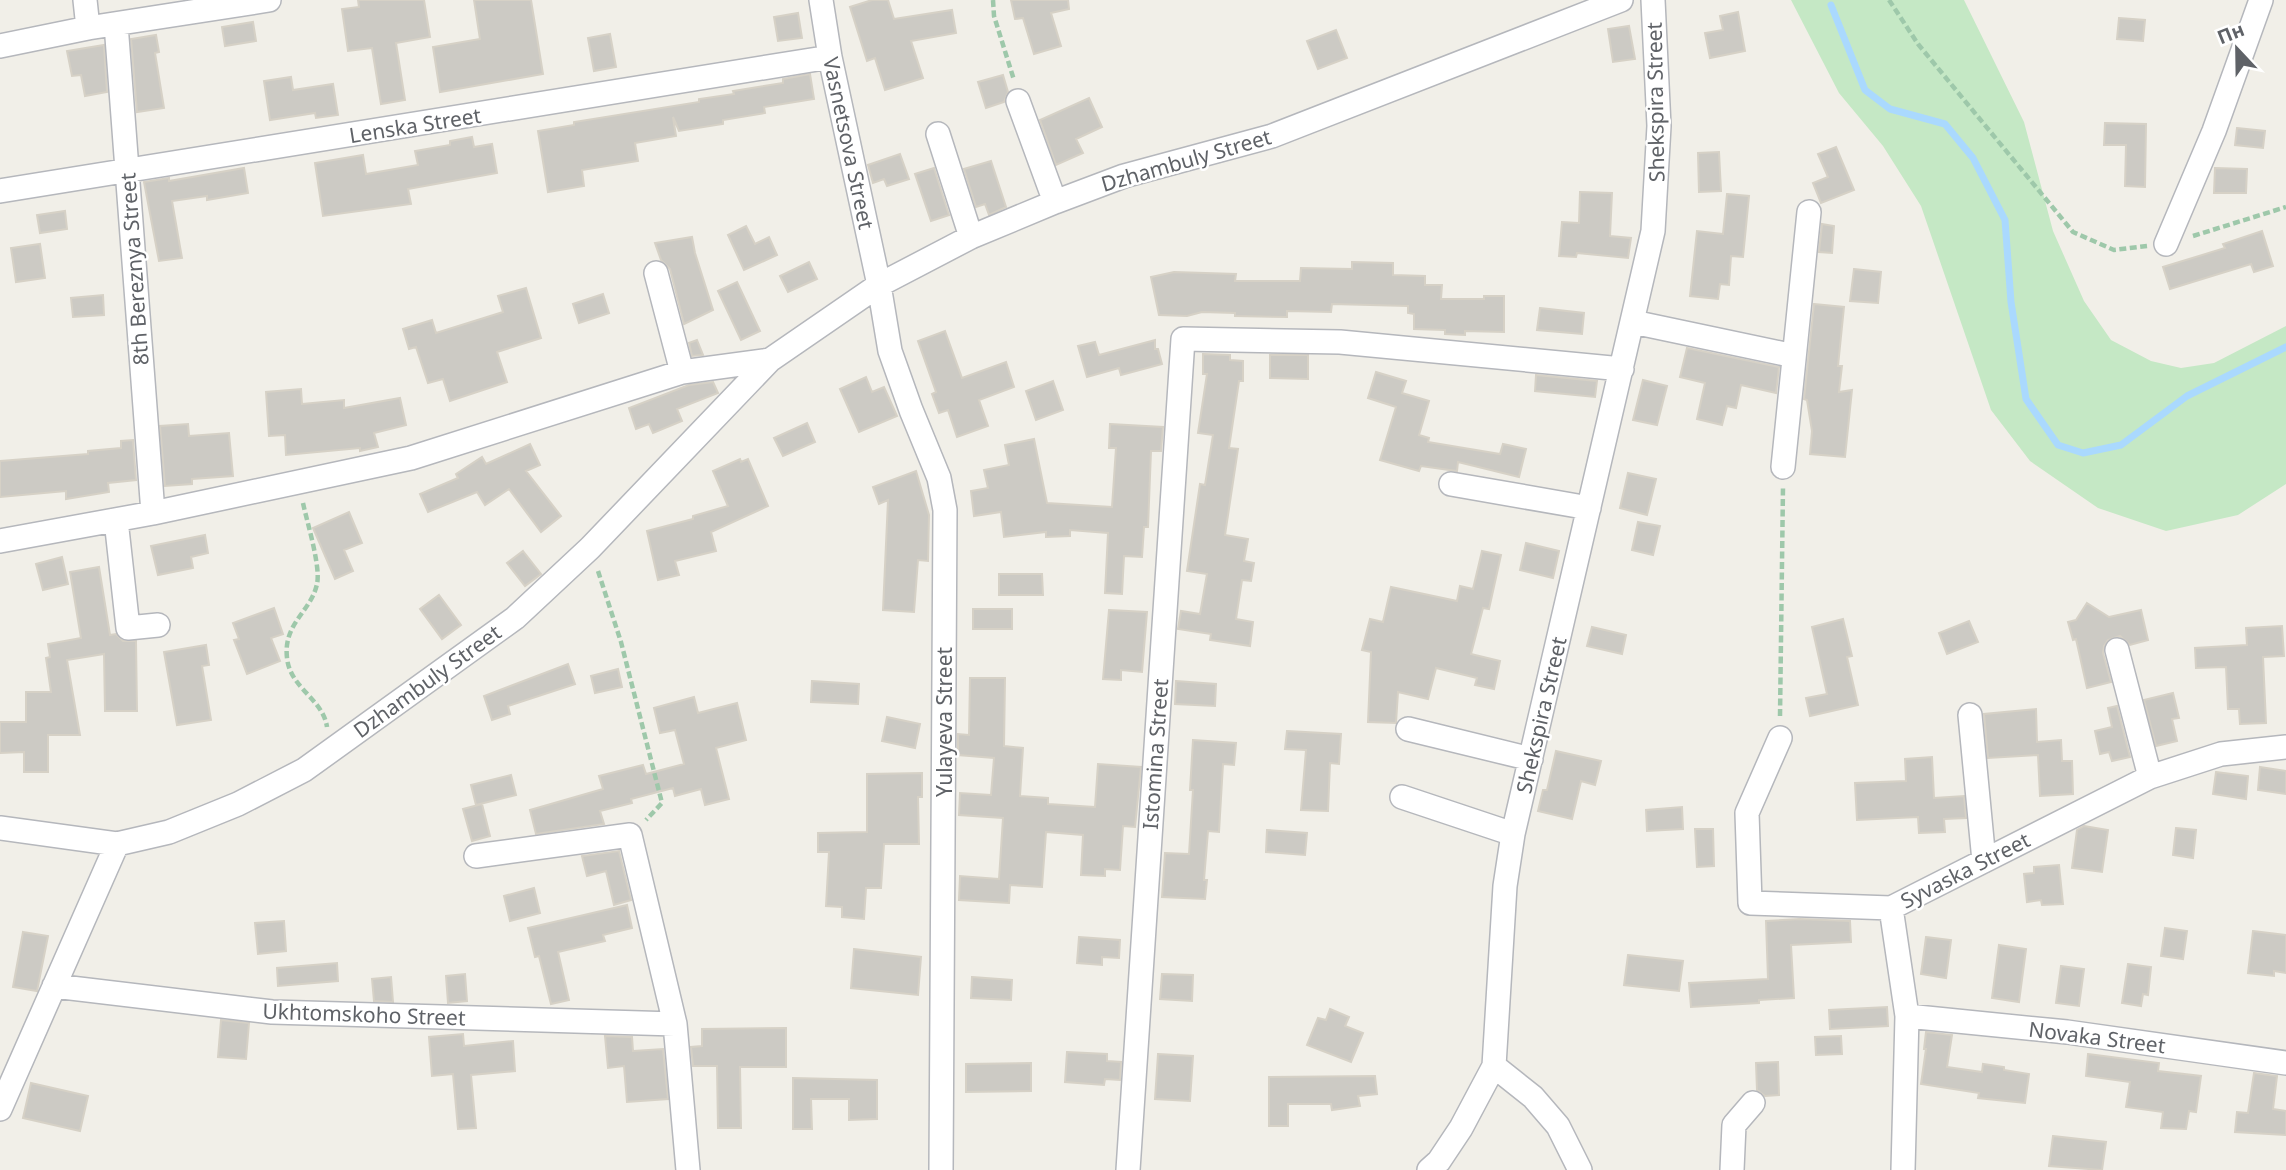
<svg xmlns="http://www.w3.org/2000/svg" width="2286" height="1170" font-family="'Noto Sans',sans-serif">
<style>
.green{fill:#c5e8c5}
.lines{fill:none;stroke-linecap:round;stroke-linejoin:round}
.stream{stroke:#aad9fe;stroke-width:7}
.building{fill:#cccac4;stroke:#d6d1c6;stroke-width:2}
.minor-casing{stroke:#b5b7bc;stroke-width:26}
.path{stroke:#9ec8aa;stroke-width:4.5;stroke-dasharray:7 3.5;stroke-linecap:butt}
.minor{stroke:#fff;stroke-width:23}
.labels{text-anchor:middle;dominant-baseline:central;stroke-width:5;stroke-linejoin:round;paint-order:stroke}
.street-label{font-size:21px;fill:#5f6267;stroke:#fff}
</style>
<rect width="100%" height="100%" fill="#f1efe8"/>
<path class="green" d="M1791,0h173l60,122 29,109 31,70 27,39 40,21 30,7 33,-5 72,-37v158l-48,31 -72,16 -68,-23 -68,-47 -39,-51 -70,-204 -38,-60 -44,-53z"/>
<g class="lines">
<path class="stream" d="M1831,5l34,85 25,19 55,15 28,34 32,62 6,82 15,97 32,46 25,8 38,-8 66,-49 99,-49"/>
</g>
<path class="building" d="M358,0h66l6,37 -34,6 9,57 -24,4 -9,-56 -24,3 -6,-42 17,-2z
M474,0h57l12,74 -103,18 -7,-45 47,-8z
M872,0h16l6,19 58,-9 4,23 -45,8 12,37 -38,12 -10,-32 -8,3 -17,-54z
M1011,0h57l1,9 -18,4 10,33 -27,8 -11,-36 -8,1z
M1738,12l7,39 -35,7 -5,-25 18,-3 -3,-14z
M798,13l4,25 -24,3 -4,-24z
M2119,18l26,2 -2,21 -26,-2z
M253,22l3,19 -31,5 -3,-19z
M1629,26l6,33 -22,3 -5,-33z
M1336,30l11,28 -29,11 -11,-28z
M610,34l6,33 -22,4 -6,-33z
M156,35l3,17 -4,1 9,55 -27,4 -6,-73z
M104,45l3,47 -22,4 -4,-21 -9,1 -5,-25z
M810,74l4,25 -50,8 1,6 -42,7v4l-44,7 -6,-14 3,19 -41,7 3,18 -56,9 2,16 -36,6 -10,-61 36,-6v-3l125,-20v-3l35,-5 -1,-3 50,-8v-4z
M1003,75l5,17 -4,10 -18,6 -8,-26z
M291,77l2,13 40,-6 5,31 -22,3 -1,-5 -45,7 -6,-39z
M1089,98l13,29 -26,12 7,14 -27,12 -16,-45z
M2105,123l41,1 -1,63 -20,-1 1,-41h-22z
M2237,128l28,3 -2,17 -28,-3z
M472,137l2,10 18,-3 5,29 -89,16 3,15 -88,12 -8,-53 48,-8 3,19 52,-9 -3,-14 35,-6v-4z
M1836,147l18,43 -33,13 -8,-20 15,-6 -10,-23z
M1719,152l2,39 -22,1 -1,-39z
M900,154l9,25 -22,7 -3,-7 -11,4 -5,-18z
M991,161l15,46 -17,8 -4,-11 -9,3 -12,-38z
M244,168l4,25 -41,7v-4l-35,5 10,57 -23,3 -15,-79 25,-4v3z
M934,168l15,47 -18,6 -16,-47z
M2215,168l32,1 -1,24h-32z
M1580,192l32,1 -2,43 21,2 -3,20 -51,-5 -1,4 -17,-1 3,-34 17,1z
M1727,194l22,2 -6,61 -12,-1 -2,29 -9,-1 -2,15 -28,-3 7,-65 26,3z
M65,211l2,18 -27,4 -3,-18z
M1822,224l12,2 -2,27 -13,-1z
M746,226l9,18 14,-7 8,18 -33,15 -16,-35z
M2262,231l11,35 -19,6 -3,-8 -81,25 -7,-22 62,-19 -2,-4z
M692,237l3,16 18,57 -29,14 -14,-55 -9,-9 -6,-17z
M40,244l5,34 -29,4 -5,-34z
M809,262l8,17 -29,13 -8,-16z
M1352,262l41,1v12l32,1v9h17l-1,14h43v-3h20v36l-39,-1v4l-20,-1v-4l-31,-1v-15l-6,-1v-7l-76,-2 -1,8 -44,-1v6l-52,-1v-3l-33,-1 -15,4 -28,-1 -8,-38 23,-5 62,2 -1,7h65l1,-13 51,1z
M1854,269l27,3 -3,31 -28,-2z
M737,282l23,49 -19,9 -23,-49z
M526,288l15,50 -44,14 10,30 -57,19 -7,-22 -15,4 -12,-36 -7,2 -6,-20 29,-9 4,13 67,-21 -5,-16z
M603,294l6,19 -30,10 -6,-19z
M103,295l1,20 -31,2 -2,-19z
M1814,304l30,3 -6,59h4l-3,26 13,-2 -7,67 -35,-3 2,-23 -5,-31 -3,-1z
M1540,308l44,5 -2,21 -45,-4z
M945,331l17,47 44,-16 8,25 -35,13 9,26 -31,11 -9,-27 -9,3 -7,-19 4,-2 -18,-51z
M697,340l6,15 -11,1 -3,-13z
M1155,340v9h3l4,15 -41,11 -2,-7 -32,9 -9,-31 17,-4 4,13z
M1687,348l92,19 -3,26 -35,-8 -5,23 -9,-2 -5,19 -25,-6 8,-36 -25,-6z
M1203,354l27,1v5l13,1v20h-4l-10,67 9,1 -13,86 23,4 -4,22 10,2 -3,18 -9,-1 -6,39 17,3 -3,24 -40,-6 1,-6 -33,-5 3,-18 19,3 7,-40 -20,-3 13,-87 5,1 8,-50 -15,-2 9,-59h-4z
M1270,355h38v24l-38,-1z
M1376,372l30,9 -4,12 27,8 -10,34 10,3 -1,4 72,12 3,-10 23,5 -7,28 -61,-15 -1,9 -36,-5 -2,5 -39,-11 16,-53 -28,-9z
M1536,375l61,6 -2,16 -60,-6z
M866,377l6,15 12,-5 13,29 -38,16 -19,-43z
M1643,380l24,6 -10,39 -24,-5z
M1053,381l10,29 -27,10 -10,-29z
M713,382l5,11 -41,16 5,12 -29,12 -4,-9 -13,5 -7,-21 60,-23z
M301,389l1,15 42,-4v8l56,-10 6,27 -32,8 4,14 -18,4v-3l-74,7 -1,-20 -16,1 -3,-44z
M807,423l8,19 -32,14 -9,-18z
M188,424l1,12 40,-3 4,43 -41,3v5l-27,2 -5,-60z
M1110,424l53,3 -2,24h-10l-3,76h-4l-2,30 -18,-1 -2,38 -17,-1 3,-60 -38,-3v6l-24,1v-5l-42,5 -3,-25 -27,4 -3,-25 17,-3 -4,-18 25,-5 -4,-20 29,-6 13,64 65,4 4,-59h-7z
M133,440l3,40 -28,3 1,9 -43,7v-8l-66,6v-36l88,-7v-3l33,-3v-7z
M530,444l10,21 -14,6 35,45 -20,16 -32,-43 -24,16 -8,-13 -49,20 -8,-18 38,-16 -2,-4 26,-17 4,7z
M740,459l1,3 7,-3 20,47 -57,26 5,19 -41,10 4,14 -21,5 -11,-49 46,-12v-3l35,-10 -15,-35z
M916,471l13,44 -1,46 -10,-1 -4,52 -31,-2 5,-110 -9,4 -6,-17z
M1628,473l28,6 -9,36 -27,-7z
M349,512l13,31 -18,7 9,21 -18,8 -22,-51z
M1638,522l22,4 -7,29 -21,-5z
M205,535l3,18 -17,4 2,11 -35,7 -7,-29z
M1526,543l33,8 -6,27 -33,-8z
M523,551l18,23 -16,12 -18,-23z
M1482,551l19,4 -12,54 -6,-1 -12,46 29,7 -6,28 -19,-4 2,-7 -41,-10 -8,31 -30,-7 -2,31 -28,-1 3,-70 -9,-2 8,-31 13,3 8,-35 66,14 3,-15 13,3z
M62,557l6,27 -25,6 -7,-26z
M99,567l11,68 6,-1 7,7h13l1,70h-32l-1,-57 -37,6 13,75h-32v37h-24v-20l-24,1v-31h26v-30h25l-5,-34 4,-1 -2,-13 33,-6 -11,-66z
M999,574h43l1,21h-44z
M439,595l22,30 -19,14 -22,-30z
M2087,603l22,14 32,-7 7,30 -18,5 -10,-9 -12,4 -4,6 -1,7 8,29 -24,6 -11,-49 -3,1 -5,-18 8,-2z
M274,608l9,26 -12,4 9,23 -33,13 -13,-34 5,-1 -6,-16z
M973,609h39v20h-39z
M1109,610l38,2 -5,60 -21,-2v10l-18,-1z
M1843,619l9,37 -5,1 11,48 -48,11 -4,-18 21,-4 -15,-67z
M1969,621l9,21 -31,12 -8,-21z
M2282,626l2,30 -21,1 3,66 -26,1 -1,-15h-11l-2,-42 -30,1 -1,-20 52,-3 -1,-17z
M1592,627l34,8 -4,19 -35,-8z
M206,645l3,20 -7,1 9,54 -34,5 -13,-73z
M568,664l7,20 -67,22 2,8 -18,6 -8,-24z
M618,669l4,18 -27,6 -4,-17z
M970,678h35l-1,68 19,2 -3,48 28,2v6l47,3 3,-43 43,3 -6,60 -12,-1 -3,44 -15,-1v7l-24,-1 2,-40 -37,-3 -4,55 -32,-2 -1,18 -50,-3 1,-24 39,3 4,-61 -44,-3 1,-22 31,2 3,-37 -36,-3v-21l11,1z
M812,681l47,3 -1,20 -47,-2z
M1176,681l40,3 -1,22 -40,-2z
M2173,693l6,25 -7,1 5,22 -21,5 -12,-46z
M694,697l4,16 39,-10 9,37 -30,8 13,51 -24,6 -4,-16 -26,7 -2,-8 -42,11 1,4 -32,8 4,13 -68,10 -6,-24 73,-21 -4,-13 44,-11 3,9 38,-10 -9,-34 -15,3 -6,-25z
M2117,706l13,51 -18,4 -3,-9 -9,2 -5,-23 17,-4 -4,-19z
M2036,709l1,33 24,-2 1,21h10l1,33 -33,2 -2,-41 -50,3 -4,-44z
M887,717l33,7 -5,24 -33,-7z
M1287,731l54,3 -2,30 -9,-1 -2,48 -27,-1 5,-60 -21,-1z
M1193,740l43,3 -2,22 -11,-1 -4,68 -11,-1 -4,49h3l-2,19 -43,-2 3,-44 24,1 4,-64h-3z
M1556,751l45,10 -6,24 -14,-4 -9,38 -34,-8 5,-21h4z
M1932,757l2,41 30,-2 2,22 -22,1 1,13 -26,1 -1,-16 -61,3 -2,-37 51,-2 -1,-22z
M2260,767l26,4v23l-28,-4z
M2216,772l32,4 -2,23 -33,-5z
M922,773v24h-4l1,47h-35l-3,44h-15l-2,31 -22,-2v-10l-16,-1 3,-54h-11v-19l49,-1v-58z
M511,775l5,20 -40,10 -5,-20z
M482,804l8,32 -18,5 -9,-32z
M1682,807l1,22 -36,2 -1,-21z
M2084,826l24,4 -6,42 -30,-4 5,-38z
M2176,828l20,2 -3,28 -20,-3z
M1695,829h18l1,37 -17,1z
M1267,830l40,3 -2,22 -39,-3z
M619,851l12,49 -17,5 -8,-34 -19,5 -5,-20z
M2059,865l4,39 -21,1 -1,-5 -14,2 -3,-28 10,-1v-6z
M534,888l6,25 -30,8 -6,-25z
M627,905l5,23 -29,7 2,6 -47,11 11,48 -18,4 -12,-48 -4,1 -7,-29z
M1800,919l50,2 1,21 -60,3 3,53 -35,2v3l-68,4 -2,-24 79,-4 -2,-58z
M284,921l2,30 -28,3 -3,-31z
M2165,928l22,3 -4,28 -22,-3z
M2253,931l33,4v38l-12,-2v5l-26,-3z
M23,932l25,4 -11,55 -24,-4z
M1079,937l41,3 -1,18 -17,-1v8l-25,-2z
M1926,937l25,3 -5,38 -25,-4z
M1999,945l27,4 -7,53 -27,-4z
M854,949l67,8 -3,38 -67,-7z
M1628,955l55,6 -4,30 -55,-6z
M337,963l1,18 -60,5 -1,-18z
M2128,964l23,3 -3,28 -5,-1 -2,12 -19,-3z
M2061,966l23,3 -5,37 -23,-3z
M465,974l2,27 -19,2 -2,-27z
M1162,974l31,1 -1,26 -32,-2z
M391,977l2,25 -19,-1 -2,-22z
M972,977l40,3 -1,20 -40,-2z
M1887,1007l1,19 -58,3 -1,-19z
M1330,1009l19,8 -4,9 18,7 -12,29 -44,-17 11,-27 8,2z
M221,1020l28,3 -3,36 -28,-2z
M786,1028v39h-46l1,61h-23l-1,-62h-24l-2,-19 11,-1v-17z
M1926,1032l26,3 -5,32 35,5 1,-8 21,3v3l25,4 -4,29 -47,-5 1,-5 -58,-9 5,-35h-2z
M463,1034l1,12 49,-5 2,30 -44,4 5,53 -18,1 -5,-55 -21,2 -3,-39z
M605,1036l27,1 1,14 30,-2 5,50 -41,3 -3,-36 -16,2z
M1841,1036l1,18 -26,1 -1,-18z
M1067,1052l40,2v7l14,1 -1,18 -15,-1 -1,6 -39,-3z
M1158,1054l35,2 -3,45 -35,-2z
M2088,1054l71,9 -1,8 43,5 -5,36 -7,-1 -3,18 -25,-1 2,-16 -37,-5 4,-25 -44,-6z
M1778,1062l1,33 -14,1 -8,-6 -1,-27z
M1031,1063v28l-65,1v-28z
M2254,1073l23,3 -4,33 13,2v24l-51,-3 2,-20 11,1z
M1375,1076l2,18 -19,2 2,10 -28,4 -1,-6h-43v22h-19v-49z
M793,1078l84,2v39l-28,1v-21h-38l1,30h-19z
M31,1083l57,13 -8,35 -57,-13z
M2053,1136l53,6 -4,28 -53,-4z"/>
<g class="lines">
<defs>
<path id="minor" d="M85,0l3,28
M821,0l9,57 49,228 11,66 21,59 28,68 6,32 -4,660
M116,24l37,489
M0,46l88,-18 181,-28
M1018,101l37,101
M938,134l33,103
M0,191l830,-134
M2166,244l48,-113 47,-131
M656,273l26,99
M1633,322l161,34
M1783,467l26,-255
M1451,484l138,24
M116,520l12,108 30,-3
M0,541l153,-28 258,-55 271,-86 88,-12
M2117,650l33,127
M1970,715l14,146
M1408,729l123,30
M1780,738l-33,75 3,90 141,5 259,-131 71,-23 65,-7
M1402,797l111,37
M0,828l117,16 52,-12 69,-28 66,-34 211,-152 75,-70 180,-188 109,-75 92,-48 84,-35 69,-26 148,-40 349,-136
M476,856l154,-21 45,189 13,146
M1891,908l16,108 -4,154
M54,986l218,26 403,12
M1907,1016l160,16 219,31
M1494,1066l39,31 25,29 22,44
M0,1109l117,-265
M1128,1170l55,-831 157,3 282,27
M1429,1170l10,-9 22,-33 33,-62 11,-180 8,-52 140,-603 6,-105 -6,-126
M1732,1170l2,-45 19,-22"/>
</defs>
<use href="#minor" class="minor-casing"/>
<path class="path" d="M993,0l1,16 20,64
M1889,0l29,44 155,188 41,18 33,-4
M2193,236l93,-29
M303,503c4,19 18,64 14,81 -6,28 -34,39 -30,74 3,30 36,41 40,69
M598,571l23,71 41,161 -16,17
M1780,716l3,-229"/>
<use href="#minor" class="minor"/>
</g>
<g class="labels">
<g class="street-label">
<text transform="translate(1655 102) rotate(-91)">Shekspira Street</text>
<text transform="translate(415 125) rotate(-9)">Lenska Street</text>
<text transform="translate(849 143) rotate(78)">Vasnetsova Street</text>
<text transform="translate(1186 160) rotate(-16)">Dzhambuly Street</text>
<text transform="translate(134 269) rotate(-94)">8th Bereznya Street</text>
<text transform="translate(427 681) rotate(-36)">Dzhambuly Street</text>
<text transform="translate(1541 715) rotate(-77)">Shekspira Street</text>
<text transform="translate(944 722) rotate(-90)">Yulayeva Street</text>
<text transform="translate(1155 754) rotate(-86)">Istomina Street</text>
<text transform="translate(1965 870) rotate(-27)">Syvaska Street</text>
<text transform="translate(364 1014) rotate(2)">Ukhtomskoho Street</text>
<text transform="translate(2097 1037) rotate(7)">Novaka Street</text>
</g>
</g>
<g transform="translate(2237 49) rotate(338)" stroke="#ffffff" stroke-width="5" paint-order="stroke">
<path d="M0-5L12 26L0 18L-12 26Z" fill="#5f6267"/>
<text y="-10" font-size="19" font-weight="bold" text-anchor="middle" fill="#5f6267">Пн</text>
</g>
</svg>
